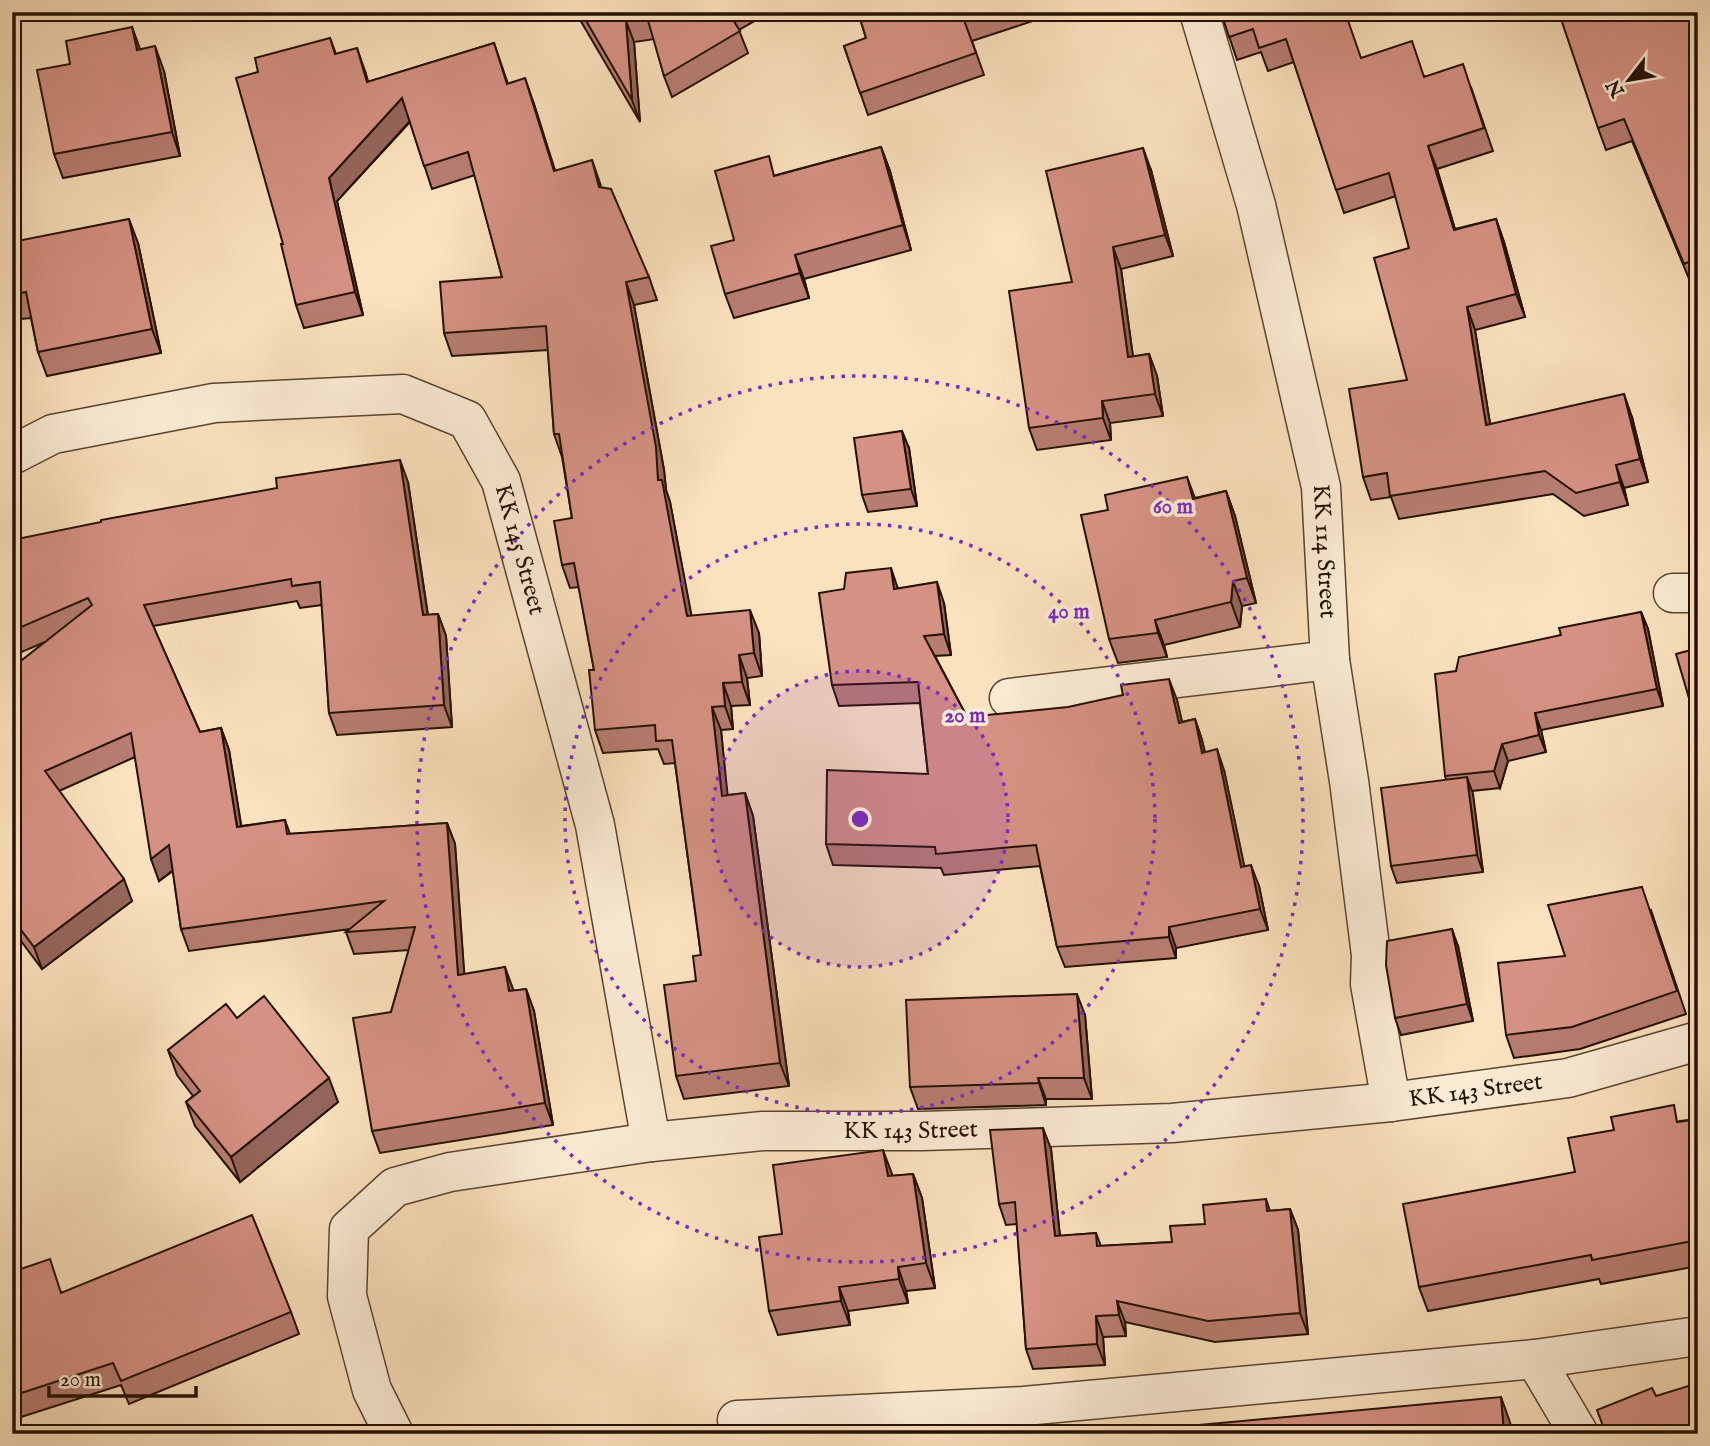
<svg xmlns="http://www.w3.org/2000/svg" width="1710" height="1446" font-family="'IM FELL English',serif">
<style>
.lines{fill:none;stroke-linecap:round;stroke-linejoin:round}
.street-casing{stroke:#5a4431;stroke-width:41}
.street{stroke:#fcecd5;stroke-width:38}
.wall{fill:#b77d71;stroke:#251002;stroke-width:2}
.shaded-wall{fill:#95665c;stroke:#251002;stroke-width:2}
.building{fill:#d59183;stroke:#251002;stroke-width:2}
.ring{fill:none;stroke:#7b2cbf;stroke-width:3.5;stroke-dasharray:3.5 7}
.labels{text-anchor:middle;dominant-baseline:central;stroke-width:7;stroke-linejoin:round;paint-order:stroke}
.street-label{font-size:24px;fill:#251002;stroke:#fcecd5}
.centre{fill:#7b2cbf;stroke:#fcecd5;stroke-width:3.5}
.ring-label{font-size:21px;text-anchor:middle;font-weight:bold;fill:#7b2cbf;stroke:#fcecd5;stroke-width:7;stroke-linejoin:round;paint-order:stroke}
</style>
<rect width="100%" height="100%" fill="#fbe2be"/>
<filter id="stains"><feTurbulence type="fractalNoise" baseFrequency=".00286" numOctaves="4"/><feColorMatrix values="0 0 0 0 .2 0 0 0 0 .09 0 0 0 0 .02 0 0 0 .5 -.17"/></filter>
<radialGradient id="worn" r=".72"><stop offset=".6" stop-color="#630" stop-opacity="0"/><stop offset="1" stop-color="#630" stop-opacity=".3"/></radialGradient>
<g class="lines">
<defs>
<g id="street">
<path id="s1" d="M1199,12l57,193 65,282 9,173 19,121 22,174 -1,29 21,118"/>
<path id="s2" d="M12,455l41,-21 161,-31 189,-9 64,26 34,61 94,344 56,317"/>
<path d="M1673,593h25"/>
<path d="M1009,698l321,-38"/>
<path d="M1535,1359l44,75"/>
<path d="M737,1420l287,-14 511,-47 163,-23"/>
<path id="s3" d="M394,1434l-22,-44 -25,-94 2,-67 46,-42 55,-15 201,-30 112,-11h160l249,-8 219,-21 177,-24 130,-37"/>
</g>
</defs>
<use href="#street" class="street-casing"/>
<use href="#street" class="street"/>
</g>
<path class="wall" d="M577,12h193l-31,18 9,23 -76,44 -8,-21 -10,-37 -20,3 6,80 -61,-104z
M858,12h202l-88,29 12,34 -116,40 -24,-69 22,-8z
M1221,12l140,46 64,18 46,11 22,64 -56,18 18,60 41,-10 8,23 21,75 -50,13 15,94 142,-7 16,65 -24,6 4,17 -44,11 -31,-22 -154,25 -8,-22 -20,3 -8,-23 44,-97 2,-132 -13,-52 -52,17 -50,-151 -26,9 -7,-19 -24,8z
M1698,12v272l-6,2 -60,-145 -26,9 -8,-22z
M132,27l8,23 24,21 16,85 -117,22 -9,-24 16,-90z
M330,38l6,16 29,17 3,11 126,-39 14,41 25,17 22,69 46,17 48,90 8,23 -23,5 30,165 2,20 4,12 21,114 68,17 3,43 -15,2 3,27 -19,1 2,23 -12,1 6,65 18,-2 8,23 36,270 -105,13 -8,-23 25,-121 -26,-192 -11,1 -6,-15 -55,4 -8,-23 -1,-60 -15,-83 -9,1 -8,-23 10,-47 -10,-61 -8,-23 -6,-84 -96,6 -8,-23 58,-56 -27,-102 -43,14 -22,-67 -73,79 26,114 -59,13 -8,-23 -38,-233z
M881,147l9,24 21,79 -107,29 5,19 -75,20 -9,-24 9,-54 42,-65z
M1151,170l22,86 -52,13 12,88 16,-3 8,22 6,40 -53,7 1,17 -74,10 -8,-22 43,-146z
M12,242l126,1 23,110 -114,23 -9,-24 -7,-34 -10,1 -9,-23z
M909,448l8,58 -49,6 -6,-17z
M1187,477l8,21 31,-7 9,25 21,87 -14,3 -2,21 -76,18 3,12 -49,6 -9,-24 -1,-129z
M408,482l20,133 10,-1 8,22 6,91 -115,8 -8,-22 -7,-108 -22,3 -3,-7 -144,25 47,106 21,-4 8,22 12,76 44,-6 5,14 157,-11 8,21 9,130 49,17 13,-2 8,22 19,114 -173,28 -8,-22 19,-119 18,-62 -55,4 -8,-22 4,-3 -161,22 -8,-22 -8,-58 -14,10 -24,-124 -76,34 73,110 -90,68 -30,-40v-261l33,-26 -33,14v-116z
M898,588l46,15 7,52 -16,1 32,61 210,-17 5,22 13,-3 7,21 3,12 19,18 20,97 15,19 9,44 -92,18v10l-111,9 -8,-20 -17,-81 -96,9 -3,-7 -108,-3 -7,-21 102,-70 -8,-71 -81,3 -7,-21 12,-96z
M1641,612l7,17 15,77 -122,24 5,22 -38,9 -8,27 -28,3 11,81 -86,11 -6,-17 55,-87 -1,-3 11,-105 105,-36z
M1651,910l35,104 -106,35 -66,9 -8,-23 59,-79z
M1458,946l15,75 -72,14 -6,-17z
M1085,1015l7,84h-46v6l-128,4 -8,-22z
M237,1018l101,84 -98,80 -45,-56 -9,-24 7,-6 -16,-21 -9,-25z
M1698,1119v147l-97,18 -2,-5 -171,32 -9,-24 156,-115 105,-51z
M1051,1149l9,87 36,-3 5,13 71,-4 33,-18 61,-25 4,12 20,-2 8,21 10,104 -93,8 -90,-20 1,14 -23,1 2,28 -72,4 -7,-20 -9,-125 -11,1 -7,-21z
M913,1174l9,24 13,90 -29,3 2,12 -60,8 2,14 -72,10 -9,-24 13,-77 111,-58z
M12,1272l50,20 229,20 8,22 -170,70 -8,-19 -103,33 -6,-15z"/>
<path class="shaded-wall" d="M626,21l8,21 6,80 -8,-22z
M132,27l9,25 -4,-2z
M155,46l9,25 16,85 -8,-24z
M357,48l8,23 10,34 -8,-23z
M525,78l8,23 29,93 -8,-23z
M402,98l8,23 -73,80 26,114 -8,-23 -26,-114z
M1428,146l9,23 25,84 -8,-23z
M881,147l9,24 21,79 -8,-25z
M1143,148l8,22 22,86 -8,-21z
M592,160l8,23 8,27 -9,-23z
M129,219l9,24 23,110 -9,-24z
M1496,219l8,23 21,75 -9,-23z
M1113,247l8,22 15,110 -8,-22z
M795,255l9,24 5,19 -9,-25z
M626,282l8,23 30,165 2,20 4,12 26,137 -9,-23 -29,-136z
M1467,307l8,23 19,118 -8,-23z
M1149,354l8,22 6,40 -8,-22z
M1624,394l8,23 16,65 -8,-23z
M1102,401l8,22 1,17 -8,-22z
M902,431l7,17 8,58 -6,-17z
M400,460l8,22 23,155 -8,-22z
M1616,465l8,23 4,17 -8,-23z
M1226,491l9,25 21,87 -9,-25z
M891,568l7,21h-4z
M1233,581l9,25 -2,21 -9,-25z
M937,582l7,21 7,52 -7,-21z
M750,610l9,23 3,43 -8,-23z
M1641,612l7,17 15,77 -6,-17z
M438,614l8,22 6,91 -8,-22z
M1155,620l9,25 3,12 -9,-24z
M739,655l8,23 3,27 -8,-23z
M1169,679l8,21 10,44 -8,-21z
M723,683l8,23 2,23 -8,-23z
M712,707l9,23 9,89 -8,-23z
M1535,713l6,17 5,22 -7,-17z
M1195,719l7,21 7,34 -7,-21z
M221,728l8,22 16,99 -8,-22z
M1502,744l6,17 -8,27 -6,-17z
M1217,749l7,21 25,118 -8,-21z
M1467,777l6,17 10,78 -6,-17z
M745,793l8,23 36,270 -9,-23z
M447,823l8,21 11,153 -8,-22z
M169,845l8,22 -18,14 -8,-22z
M1251,865l8,21 9,44 -8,-21z
M124,879l8,22 -90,68 -8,-22z
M1169,927l7,21v10l-7,-21z
M1452,929l6,17 15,75 -6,-17z
M505,967l8,22 4,24 -8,-22z
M526,989l8,22 19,114 -8,-22z
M1077,994l8,21 7,84 -8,-21z
M329,1078l9,24 -98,80 -9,-25z
M1038,1078l8,21v6l-7,-22z
M1043,1128l8,21 11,108 -7,-21z
M883,1150l9,24 5,27 -9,-25z
M913,1174l9,24 13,90 -9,-25z
M1290,1209l8,21 10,104 -8,-21z
M898,1267l8,24 2,12 -9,-24z
M839,1287l9,24 2,14 -9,-24z
M1117,1301l8,21 1,14 -7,-21z
M1096,1316l7,21 2,28 -8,-21z
M1501,1397l11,31 1,6h-9z"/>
<path class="building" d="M581,12h147l12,19 -76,45 -17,-59 -21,4 6,79z
M858,12h128l-22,8 12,33 -116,40 -16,-47 22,-8z
M1221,12h124l16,46 51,-17 12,36 39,-13 21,64 -56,18 26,84 42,-11 20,75 -49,13 19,118 138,-31 16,65 -24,6 4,17 -44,11 -31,-22 -155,25 -3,-23 -24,4 -14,-88 58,-9 -33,-122 35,-10 -20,-75 -53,17 -50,-151 -27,9 -6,-19 -24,8z
M1581,12h117v246l-14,6 -60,-145 -26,9 -37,-109z
M132,27l5,23 18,-4 17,86 -118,22 -17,-84 33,-6 -4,-23z
M330,38l5,16 22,-6 10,34 127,-39 13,41 18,-6 29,93 38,-11 7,27 12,2 38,88 -23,5 30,165 2,33h4l25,136 63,-6 4,43 -15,2 3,27 -19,1 2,23 -13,1 10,89 23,-3 35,270 -104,13 -12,-91 32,-4 -3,-25 8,-1 -29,-215 -16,1 -1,-16 -60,5 -6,-60h5l-20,-107 -12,2 -8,-44 18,-3 -13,-84h-5l-8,-108 -102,7 -4,-51 62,-5 -34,-125 -44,14 -22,-68 -73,80 26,114 -59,13 -15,-61h2l-47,-166 22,-6 -3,-14z
M881,147l22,78 -108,30 5,18 -75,21 -14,-48 23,-6 -19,-69 54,-15 5,20z
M1143,148l22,87 -52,12 15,110 21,-3 6,40 -53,7 1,17 -74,10 -20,-137 63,-9 -26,-111z
M129,219l23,110 -114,23 -12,-60 -14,3v-53z
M902,431l9,58 -49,6 -8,-57z
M400,460l23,155 15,-1 6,91 -115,8 -9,-131 -28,4 -1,-7 -147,26 56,127 21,-4 16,99 48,-7 2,14 160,-11 11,152 47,-8 4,24 17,-2 19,114 -173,28 -19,-113 38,-6 24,-85 -69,5 38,-31 -203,28 -12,-84 -18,14 -20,-126 -86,38 79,108 -90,68 -22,-29v-250l80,-63 -4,-7 -76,33v-91l89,-18v-2l176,-32 -1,-10z
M1187,477l6,22 33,-8 21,87 -14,3 -2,21 -76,18 3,13 -49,6 -28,-124 27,-5 -3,-15z
M891,568l3,21 43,-7 7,52 -20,2 43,81 101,-10 55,-12 -2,-10 48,-6 10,44 16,-4 7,34 15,-4 24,118 10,-2 9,44 -91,18v10l-112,10 -21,-102 -100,9 -1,-7 -109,-3 1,-74 101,4 -10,-92 -86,3 -13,-92 25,-4 2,-16z
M1641,612l16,77 -122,24 4,22 -37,9 -8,27 -49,5 -10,-102 21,-3 3,-14 102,-22 -2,-7z
M1698,648v81l-22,-75z
M1467,777l10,78 -86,11 -10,-78z
M1642,887l35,104 -105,36 -66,8 -8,-72 67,-7 -17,-51z
M1452,929l15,75 -72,14 -9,-53 1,-24z
M1077,994l7,84h-46l1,5 -129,4 -4,-87z
M264,996l65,82 -98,79 -45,-55 14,-11 -32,-41 58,-46 11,14z
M1674,1105l3,17 21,-3v121l-106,20 -1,-5 -172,32 -16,-83 172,-32 -7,-34 46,-8 -3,-13z
M1043,1128l12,108 41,-3 1,13 75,-4 -2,-16 35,-2 -2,-19 63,-6 1,12 23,-2 10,104 -92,8 -91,-20 2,14 -23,1 1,28 -71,5 -11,-147 -16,2 -9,-74z
M883,1150l5,26 25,-2 13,89 -28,4 1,12 -60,8 2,14 -72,10 -10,-74 23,-3 -9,-69z
M252,1215l39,97 -170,69 -8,-18 -101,33v-124l38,-13 11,34z
M1698,1383v51h-92l-9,-24 55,-22 4,8z
M1501,1397l3,37h-336l-1,-6z
M102,1428l4,6h-13z"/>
<circle cx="860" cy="819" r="148" fill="#7b2cbf" fill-opacity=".12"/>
<g class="ring">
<circle cx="860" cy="819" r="148"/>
<circle cx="860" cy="819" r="295"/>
<circle cx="860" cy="819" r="443"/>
</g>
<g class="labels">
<g class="street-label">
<text stroke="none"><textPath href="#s2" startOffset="609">KK 145 Street</textPath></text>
<text stroke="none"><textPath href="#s1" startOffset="555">KK 114 Street</textPath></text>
<text stroke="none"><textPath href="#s3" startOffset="1363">KK 143 Street</textPath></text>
<text stroke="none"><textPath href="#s3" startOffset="796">KK 143 Street</textPath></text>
</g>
</g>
<circle cx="860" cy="819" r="10" class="centre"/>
<g class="ring-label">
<text x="1173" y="513">60 m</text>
<text x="1069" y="618">40 m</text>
<text x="965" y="722">20 m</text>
</g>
<rect width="1710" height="1446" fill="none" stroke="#fbe2be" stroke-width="42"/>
<rect x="14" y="14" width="1682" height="1418" fill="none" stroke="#251002" stroke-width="3.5"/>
<rect x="21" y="21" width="1668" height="1404" fill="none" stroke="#251002" stroke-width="2"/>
<g transform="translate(1629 80) rotate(239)" stroke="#fcecd5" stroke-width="5" paint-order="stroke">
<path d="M0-5L12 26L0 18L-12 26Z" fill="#251002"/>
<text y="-10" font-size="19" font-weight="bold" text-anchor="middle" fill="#251002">N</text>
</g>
<path d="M49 1386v10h147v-10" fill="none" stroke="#251002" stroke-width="3.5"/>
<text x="60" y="1386" font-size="21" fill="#251002" stroke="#fcecd5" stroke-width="5" paint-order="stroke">20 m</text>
<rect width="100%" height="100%" filter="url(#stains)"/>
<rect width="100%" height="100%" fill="url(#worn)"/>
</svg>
